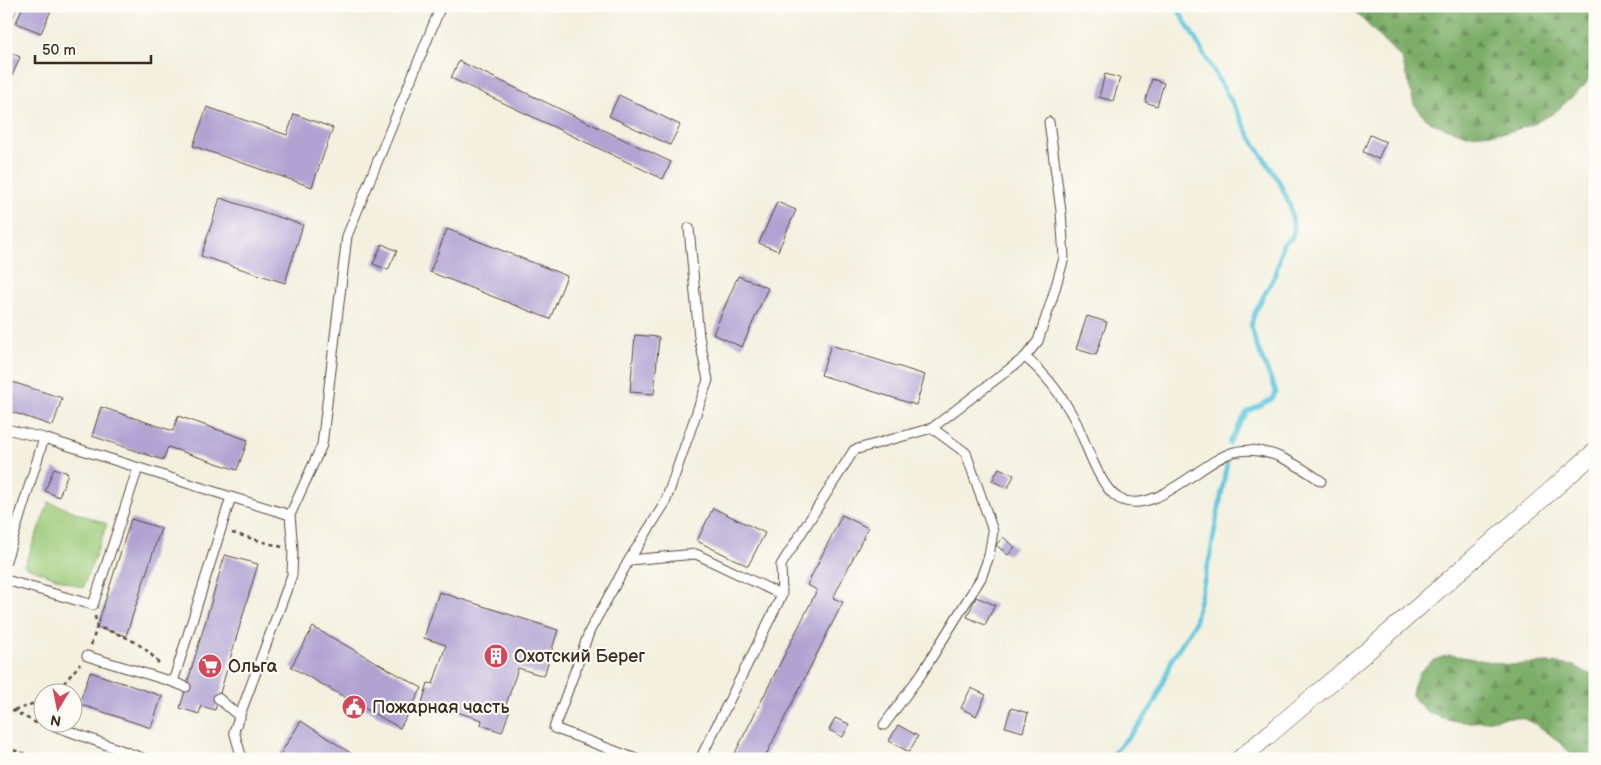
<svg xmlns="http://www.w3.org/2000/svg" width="1601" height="765" font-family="'Balsamiq Sans',sans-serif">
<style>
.forest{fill:url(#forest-firs);stroke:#5c6c43}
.park{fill:#9bc977;stroke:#6b7a4a}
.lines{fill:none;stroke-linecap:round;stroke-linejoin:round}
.stream{stroke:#61c8de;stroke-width:4.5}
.building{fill:#b0a3d2}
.lane-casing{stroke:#57483b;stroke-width:11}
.street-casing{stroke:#57483b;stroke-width:19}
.path{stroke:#57483b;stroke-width:2.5;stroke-dasharray:4 4;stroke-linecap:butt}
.lane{stroke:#fff;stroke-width:9}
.street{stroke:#fff;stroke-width:18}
.labels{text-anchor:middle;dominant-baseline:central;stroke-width:4.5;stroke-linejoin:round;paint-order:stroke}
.poi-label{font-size:18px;fill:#3b2a1e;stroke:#fdfcf7;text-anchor:start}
</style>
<defs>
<pattern id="forest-firs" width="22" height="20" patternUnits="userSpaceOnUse" patternTransform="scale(1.25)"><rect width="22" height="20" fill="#7cad68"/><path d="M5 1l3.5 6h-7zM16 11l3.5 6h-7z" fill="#678d55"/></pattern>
</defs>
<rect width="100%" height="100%" fill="#fdfcf7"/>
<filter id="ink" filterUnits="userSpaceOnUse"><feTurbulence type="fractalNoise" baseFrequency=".02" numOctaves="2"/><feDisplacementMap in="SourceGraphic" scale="10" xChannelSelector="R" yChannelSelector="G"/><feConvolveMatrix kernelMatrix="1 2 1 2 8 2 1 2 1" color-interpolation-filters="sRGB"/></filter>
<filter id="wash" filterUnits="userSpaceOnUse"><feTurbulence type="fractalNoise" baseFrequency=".0096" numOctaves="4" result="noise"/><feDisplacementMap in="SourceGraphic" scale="20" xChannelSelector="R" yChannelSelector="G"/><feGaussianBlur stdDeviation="1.12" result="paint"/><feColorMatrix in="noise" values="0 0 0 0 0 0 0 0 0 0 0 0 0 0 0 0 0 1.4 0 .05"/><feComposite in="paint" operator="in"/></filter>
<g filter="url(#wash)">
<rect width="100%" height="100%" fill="#f3f0df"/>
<path class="forest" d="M1349,6h246v64l-11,16 -30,27 -23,12 -23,7 -41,3 -38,-13 -15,-18 -12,-45z
M1450,655l59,10 39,-2 27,3 20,11v82h-19c-12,-13 -37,-37 -55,-41 -17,-3 -33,4 -50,4 -5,1 -10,-1 -15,-1 -21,-4 -32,-8 -44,-26 3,-23 15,-35 38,-40z"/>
<path class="park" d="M49,502l58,22 -24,64 -59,-22z"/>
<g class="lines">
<path class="stream" d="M1176,6l58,100 17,32 29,45 10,23 4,23 -2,9 -9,6 -7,29 -21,39 -4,13 5,19 20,47 -4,8 -25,13 -18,31
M1108,759l32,-35 15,-22 17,-43 22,-35 16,-68 17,-93"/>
</g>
<g id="blocks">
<path class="building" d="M23,6h30l-12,27 -25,-10z
M6,51l14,6 -8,19 -6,-3z
M459,61l212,101 -8,17 -212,-101z
M1105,74l15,4 -7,23 -14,-4z
M1152,79l12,4 -7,23 -12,-4z
M619,95l61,30 -10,20 -61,-29z
M207,107l80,28 7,-21 39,14 -21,59 -119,-41z
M1370,135l16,7 -8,17 -15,-7z
M220,198l83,27 -18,58 -84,-27z
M777,202l19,8 -18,41 -19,-8z
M447,229l120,47 -17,43 -120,-47z
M382,244l15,7 -9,19 -15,-6z
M738,276l30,12 -26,59 -29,-13z
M1087,316l20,6 -11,33 -20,-6z
M635,335l24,2 -5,57 -24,-2z
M831,345l94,30 -9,30 -95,-30z
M6,380l56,18 -9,28 -47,-16z
M101,407l72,24 5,-15 70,24 -11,30 -69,-23 -5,13 -71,-24z
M54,468l14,5 -9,24 -14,-6z
M999,468l15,7 -6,13 -16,-7z
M713,508l52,25 -17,33 -51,-25z
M842,515l26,13 -35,70 10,4 -79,157h-32l85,-169 -10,-5z
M131,519l30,9 -35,108 -29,-9z
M1003,537l12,10 -7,8 -12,-10z
M225,555l33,9 -43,146 -14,-4 -2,8 -19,-6z
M439,592l119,38 -14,46 -26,-8 -13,40 5,1 -8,23 -21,-7 1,-5 -38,-12 -2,5 -21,-7 7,-23 5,1 13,-39 -22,-7z
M976,597l19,8 -10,20 -18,-8z
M313,627l109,61 -22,40 -109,-61z
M90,672l72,24 -11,32 -72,-24z
M971,688l15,7 -10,21 -15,-8z
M1011,708l17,5 -5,19 -18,-5z
M835,718l14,6 -6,13 -14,-7z
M301,721l59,38h-83z
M898,725l20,11 -9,16 -20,-11z"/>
</g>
</g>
<g filter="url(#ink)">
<use href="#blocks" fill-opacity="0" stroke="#57483b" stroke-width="1"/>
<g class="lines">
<defs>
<path id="lane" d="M1025,357l13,-16 14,-42 12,-41 -3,-47 -12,-89
M6,429l38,9 187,59
M629,560l36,-57 43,-123 -9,-43 -10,-109
M6,561l38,-123
M6,580l87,25 45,-137
M87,656l86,26
M186,687l-13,-5 58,-185 59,18
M218,698l22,19
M884,725l38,-52 59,-95 8,-22 4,-25 -27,-78 -34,-25
M55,726l90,33
M242,759l-8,-28 58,-156 1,-25 -3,-35 32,-70 25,-209 94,-230
M636,759l-82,-31 36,-98 39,-70 67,-6 86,41
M700,759l82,-164 -1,-30 73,-115 78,-22 93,-71c22,18 38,40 51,65 10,21 23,64 42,76 36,20 83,-37 116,-46 31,-8 63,12 87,29"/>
<path id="street" d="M6,11l2,-5
M1240,759l151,-128 204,-179"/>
</defs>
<use href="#lane" class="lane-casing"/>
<use href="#street" class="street-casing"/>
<path class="path" d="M232,533l50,14
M95,616l2,11c26,8 46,15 63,38
M91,645l6,-18
M50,692l14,-9 16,-19
M6,709c13,3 26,-5 36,-11
M12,710l26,14 7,1
M6,748l37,11"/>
<use href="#lane" class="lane"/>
<use href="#street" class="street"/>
</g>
</g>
<defs>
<symbol id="building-disc" viewBox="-11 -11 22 22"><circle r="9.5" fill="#d1495b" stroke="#fdfcf7"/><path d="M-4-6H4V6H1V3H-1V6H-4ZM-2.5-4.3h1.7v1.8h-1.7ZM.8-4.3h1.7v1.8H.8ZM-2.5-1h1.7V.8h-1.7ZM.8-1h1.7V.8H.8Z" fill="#fff"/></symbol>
<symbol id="supermarket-disc" viewBox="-11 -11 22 22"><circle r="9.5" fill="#d1495b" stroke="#fdfcf7"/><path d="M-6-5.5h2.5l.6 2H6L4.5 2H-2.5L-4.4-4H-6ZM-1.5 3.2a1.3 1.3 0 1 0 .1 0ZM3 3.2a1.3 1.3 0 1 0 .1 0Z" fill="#fff"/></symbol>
<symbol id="civic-disc" viewBox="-11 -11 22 22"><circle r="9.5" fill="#d1495b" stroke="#fdfcf7"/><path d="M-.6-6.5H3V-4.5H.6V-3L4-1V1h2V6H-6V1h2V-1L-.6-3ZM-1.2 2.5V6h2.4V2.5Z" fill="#fff"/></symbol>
</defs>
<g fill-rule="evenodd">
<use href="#building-disc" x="482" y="642" width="28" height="28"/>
<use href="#supermarket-disc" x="196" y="652" width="28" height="28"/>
<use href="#civic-disc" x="340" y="693" width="28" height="28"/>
</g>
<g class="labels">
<g class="poi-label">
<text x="514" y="656">Охотский Берег</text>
<text x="228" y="666">Ольга</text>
<text x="372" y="707">Пожарная часть</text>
</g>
</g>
<rect width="1601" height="765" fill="none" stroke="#fdfcf7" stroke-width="25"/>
<g transform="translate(58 708) rotate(190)"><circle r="24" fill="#fdfcf7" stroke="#afa8a0"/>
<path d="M0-4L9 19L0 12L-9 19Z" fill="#d1495b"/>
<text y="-8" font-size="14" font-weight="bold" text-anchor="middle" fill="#3b2a1e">N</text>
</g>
<path d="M35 55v8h116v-8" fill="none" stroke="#3b2a1e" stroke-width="2.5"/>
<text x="42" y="55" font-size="15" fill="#3b2a1e" stroke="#fdfcf7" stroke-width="4" paint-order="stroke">50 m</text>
</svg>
